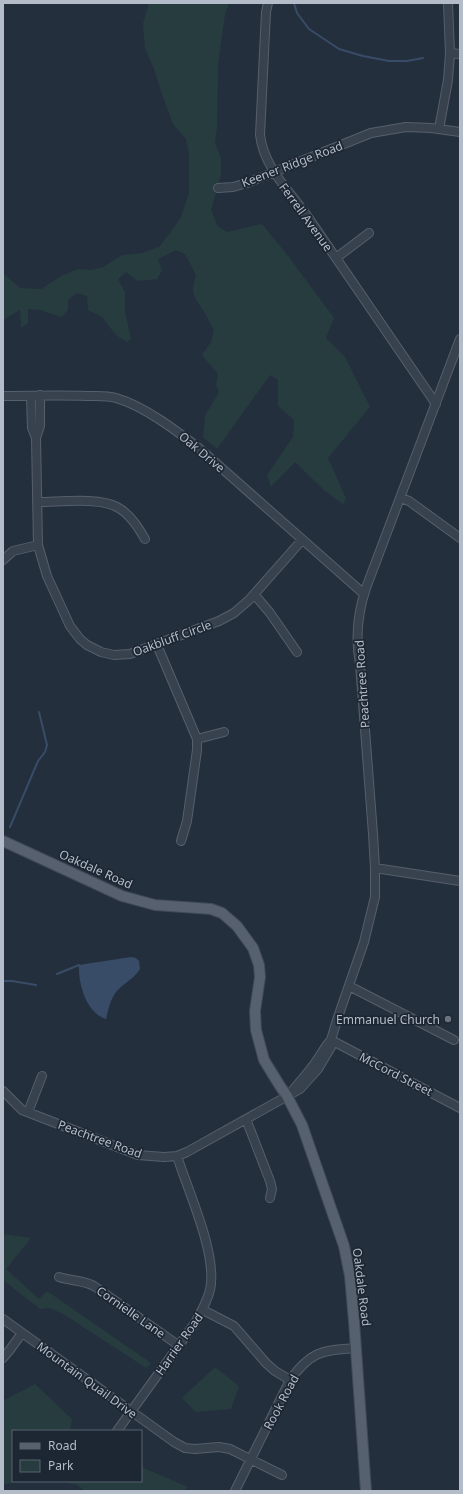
<svg xmlns="http://www.w3.org/2000/svg" width="463" height="1494" font-family="'Noto Sans',sans-serif">
<style>
.green{fill:#263c3f}
.water{fill:#394c67}
.lines{fill:none;stroke-linecap:round;stroke-linejoin:round}
.stream{stroke:#394c67;stroke-width:2}
.minor-casing{stroke:#565f6c;stroke-width:10}
.major-casing{stroke:#414a57;stroke-width:12}
.minor{stroke:#38414e;stroke-width:8}
.major{stroke:#56606e;stroke-width:10}
.worship-dot{fill:#6b7280;stroke:#1d2633;stroke-width:1.5}
.labels{text-anchor:middle;dominant-baseline:central;stroke-width:3.5;stroke-linejoin:round;paint-order:stroke}
.street-label{font-size:12px;fill:#b4bcc9;stroke:#1d2633}
.poi-label{font-size:12px;fill:#b4bcc9;stroke:#1d2633;text-anchor:end}
</style>
<rect width="100%" height="100%" fill="#242f3e"/>
<path class="green" d="M149,3h80l-4,11 -7,51 -1,62 -2,16 6,15v17l-10,35 7,16 9,6 35,-8 27,33 45,61 -8,20 19,19 25,50 -42,51 18,40 -3,6 -17,-12 -31,-30 -24,25 -4,-12 26,-38 1,-17 -16,-14v-26l-8,-5 -53,74 -14,-12 2,-21 14,-24 -3,-7 2,-11 -16,-19 9,-13 3,-12c-4,-7 -7,-14 -11,-20 -11,-16 -12,-16 -7,-35l-11,-21 -9,-4 -18,9 4,12 -5,8 -20,2 -11,-9 -8,7 7,13v20l6,27 -4,3 -11,-7 -14,-18 -14,-7 -1,-14 -10,-3 -9,7v10l-7,7 -21,-7 -12,-1v14l-7,5 -1,-18 -17,10v-47l17,15 21,1 20,-13 17,-7 13,1 12,-3 19,-12 21,-2 17,-7 20,-27 9,-26v-39l-3,-15 -13,-15 -11,-30 -8,-25 -9,-21 -2,-24z
M3,1234l28,4 -25,31 33,30 8,-8 104,72 -5,5 -81,-53 -15,-7 -10,1 -37,-29z
M215,1367l24,19 -8,23 -35,3 -14,-14z
M35,1384l37,35 -2,12h-57v50h4l-14,4v-84z
M141,1467l47,20 -5,4h-98l-8,-6 -18,-4h82z"/>
<path class="water" d="M131,957l5,1 3,3 1,8c-5,8 -12,12 -19,18 -10,8 -12,20 -15,32 -20,-6 -28,-36 -27,-54z"/>
<g class="lines">
<path class="stream" d="M294,3l3,10 12,16 30,20 24,7 26,5h18l16,-3
M10,827l28,-66 7,-9 2,-7 -8,-33
M57,974l22,-9 1,2
M3,981h9l24,4"/>
<defs>
<path id="minor" d="M268,3l-2,9 -6,123c4,34 32,58 50,85 42,62 84,123 126,184
M450,53l10,1
M439,129l9,-49 2,-27 -2,-50
M218,188l15,-1 14,-4 124,-50 35,-6 25,1 29,4
M336,258l33,-25
M3,396c28,0 55,-1 83,0 10,0 20,-1 30,2 28,8 61,33 84,51l164,145
M31,396l1,32 4,10 4,-12v-31
M36,438l2,107 9,31 23,50 10,13 7,6 14,7 13,3 16,-1 89,-33 15,-8 15,-13 53,-60
M401,498l8,3 51,37
M38,502c22,0 60,-5 79,5 13,7 21,20 28,32
M3,560l10,-9 25,-6
M254,594l16,19 27,39
M157,645l40,94v11l-10,71 -6,20
M197,739l27,-7
M375,868l85,13
M349,986l105,54
M331,1040l129,68
M293,1090c8,-10 17,-19 24,-30 5,-7 8,-14 14,-20
M3,1091l19,19 116,45 26,2 13,-1 10,-4 113,-63 18,-20 13,-22v-7l6,-20 27,-78 11,-45v-29l-2,-34 -13,-170c-5,-26 -2,-52 6,-76l94,-249
M28,1112l14,-36
M246,1119l24,62 2,8 -2,9
M59,1277c12,4 24,3 35,9l84,59
M203,1310l31,16 32,37 9,8 15,9
M3,1319l171,123 11,6 10,1 24,-2 11,2 52,26
M3,1358l6,-7 13,-18
M117,1431l78,-108c6,-11 12,-21 15,-33 8,-35 -22,-99 -33,-134
M235,1491l55,-111c22,-30 32,-29 66,-32"/>
<path id="major" d="M3,841l119,55 33,9 56,4 11,4 15,13 16,22 6,17 1,12 -5,34 1,19 8,30 16,26 7,10 15,29 42,121 6,30 4,45 12,170"/>
</defs>
<use href="#minor" class="minor-casing"/>
<use href="#major" class="major-casing"/>
<use href="#minor" class="minor"/>
<use href="#major" class="major"/>
</g>
<circle class="worship-dot" cx="448" cy="1019" r="4"/>
<g class="labels">
<g class="street-label">
<text transform="translate(292 164) rotate(-21)">Keener Ridge Road</text>
<text transform="translate(306 217) rotate(54)">Ferrell Avenue</text>
<text transform="translate(202 452) rotate(40)">Oak Drive</text>
<text transform="translate(172 638) rotate(-20)">Oakbluff Circle</text>
<text transform="translate(362 684) rotate(-94)">Peachtree Road</text>
<text transform="translate(96 869) rotate(24)">Oakdale Road</text>
<text transform="translate(396 1074) rotate(27)">McCord Street</text>
<text transform="translate(100 1139) rotate(20)">Peachtree Road</text>
<text transform="translate(362 1287) rotate(83)">Oakdale Road</text>
<text transform="translate(131 1312) rotate(35)">Cornielle Lane</text>
<text transform="translate(179 1344) rotate(-55)">Harrier Road</text>
<text transform="translate(87 1380) rotate(36)">Mountain Quail Drive</text>
<text transform="translate(281 1402) rotate(-62)">Rook Road</text>
</g>
<g class="poi-label">
<text x="440" y="1019">Emmanuel Church</text>
</g>
</g>
<rect width="463" height="1494" fill="none" stroke="#b4bcc9" stroke-width="8"/>
<rect x="12" y="1430" width="130" height="52" fill="#1d2633" stroke="#59626f"/>
<rect x="20" y="1443" width="20" height="6" fill="#56606e" stroke="#59626f"/>
<text x="48" y="1450" font-size="12" fill="#b4bcc9">Road</text>
<rect x="20" y="1460" width="20" height="12" fill="#263c3f" stroke="#59626f"/>
<text x="48" y="1470" font-size="12" fill="#b4bcc9">Park</text>
</svg>
